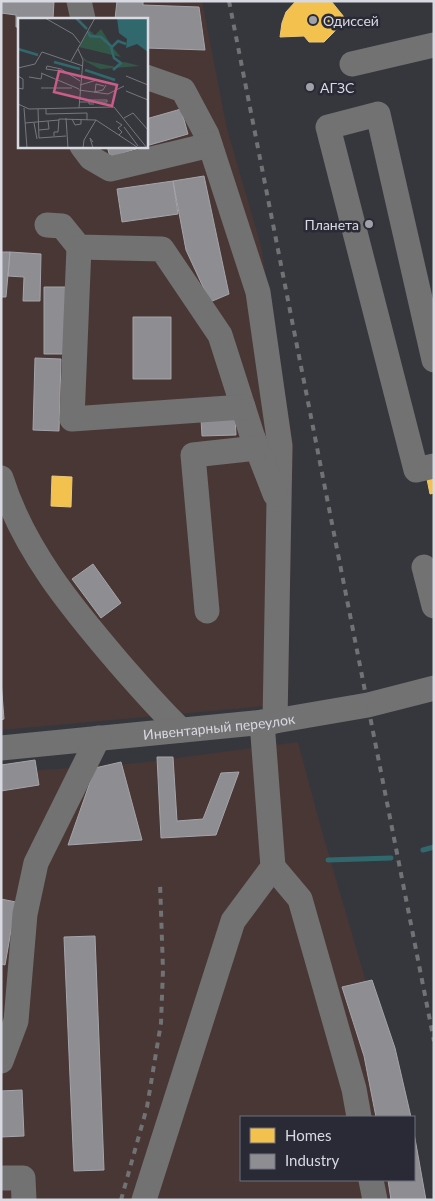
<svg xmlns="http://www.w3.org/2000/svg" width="435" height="1201" font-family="Lato,sans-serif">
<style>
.industrial{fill:#493735;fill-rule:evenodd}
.homes{fill:#f2c14e;stroke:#eac87a}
.industry{fill:#8d8d92;stroke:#a4a4aa}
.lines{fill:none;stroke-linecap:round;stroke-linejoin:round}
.stream{stroke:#31686e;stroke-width:5}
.minor{stroke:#727273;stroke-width:25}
.rail{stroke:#717274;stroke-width:4;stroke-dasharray:6 6;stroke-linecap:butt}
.poi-dot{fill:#9fa0a8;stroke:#292a36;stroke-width:2}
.labels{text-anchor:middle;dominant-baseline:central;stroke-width:5;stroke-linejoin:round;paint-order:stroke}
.poi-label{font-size:14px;fill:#d8d9e1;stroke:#292a36;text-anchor:start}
.street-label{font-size:14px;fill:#d8d9e1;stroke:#292a36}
.inset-river{fill:none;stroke:#31686e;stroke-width:2.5}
.inset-road{fill:none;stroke:#77787f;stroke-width:1}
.view{fill:#ca5c8a;fill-opacity:0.15;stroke:#ca5c8a;stroke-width:2.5}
.inset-edge{fill:none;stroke:#d8d9e1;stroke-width:2.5}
</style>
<rect width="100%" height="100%" fill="#36373d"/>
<path class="industrial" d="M1,1h201l25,128 34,117 32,197 -5,261 -287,26zM19,19h127v127h-127z
M298,742l21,79 74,253 9,43h-161v63h173v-2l4,22h-417v-427l139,-10z"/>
<path class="homes" d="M296,1h35l13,16 -10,15 -10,10h-15l-5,-6 -24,1 2,-14 4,-11z
M52,476l20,1 -1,30 -20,-1z
M434,477v16l-4,1 -3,-15z"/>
<path class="industry" d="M1,1h53l-1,18h-34v8h-3v-12l-15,-2z
M117,1h26v4l56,2 6,43 -59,-2v-29h-31z
M181,109l7,25 -42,12v-27z
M107,146h39l-36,11z
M204,176l25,118 -19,8 -24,-52 -13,-69z
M173,181l5,33 -56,8 -5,-33z
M1,252h9l-4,45h-5z
M10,252l31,2 -1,47h-17l1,-24 -16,-1z
M44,287h27v67h-27z
M133,317h38v62h-38z
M35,358l26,1 -2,72 -26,-1z
M235,417l1,18 -34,1 -1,-17z
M93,564l28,39 -20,15 -29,-39z
M1,681l3,38 -3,1z
M157,757h16l4,64 26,-2 18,-46 18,-1 -23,63 -55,3z
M35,760l4,25 -38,6v-26z
M121,762l21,78 -74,5 27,-77z
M1,899l15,3 -11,63 -4,-1z
M95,936l9,234 -30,1 -10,-234z
M372,980l23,68 16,69h-35l-12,-61 -22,-69z
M22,1090l2,46 -23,1v-46z
M414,1133l12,67h-35l-3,-20h26z"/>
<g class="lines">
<path class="stream" d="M423,850l11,-3
M328,860l63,-2"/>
<g class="minor">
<path d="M79,1l4,18"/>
<path d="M352,64l82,-19"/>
<path d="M146,77l37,13 24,45 51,157 22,154 -5,275"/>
<path d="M82,146l9,12 19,11 100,-24"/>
<path d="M47,225l15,1 17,21 83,2 58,86 32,100 23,59"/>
<path d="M79,247l-7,172 171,-12"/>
<path d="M434,360l-56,-246 -50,13 88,343 18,-4"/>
<path d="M1,478c22,71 71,130 118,185 20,23 40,46 62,67"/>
<path d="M424,567l10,39"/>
<path d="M207,611l-14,-156 64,-7"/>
<path id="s1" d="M1,748l274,-27 93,-16 66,-17"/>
<path d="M273,867l27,32 54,190 5,28"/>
<path d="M1,1061l15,-40 9,-107 11,-51 62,-125"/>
<path d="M1,1178h22l1,22"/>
<path d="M371,1180l4,20"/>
<path d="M144,1200l89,-279 40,-54 -11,-145"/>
</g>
<path class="rail" d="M229,1l205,1040
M121,1200l26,-93 14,-84 2,-53 -3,-88"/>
</g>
<g class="poi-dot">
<circle cx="313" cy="20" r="5"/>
<circle cx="310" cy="87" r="5"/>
<circle cx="369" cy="224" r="5"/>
</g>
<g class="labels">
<g class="poi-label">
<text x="323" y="20">Одиссей</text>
<text x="320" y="87">АГЗС</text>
<text x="359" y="224" text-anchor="end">Планета</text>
</g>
<g class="street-label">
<text stroke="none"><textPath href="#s1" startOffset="219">Инвентарный переулок</textPath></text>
</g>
</g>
<g transform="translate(18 18)">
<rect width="130" height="130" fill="#36373d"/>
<path d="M83,11l12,19 8,9 -42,-10 10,-17 6,5zM63,37l6,6 29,6 8,-5 16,4 -40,3 -15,-8z" fill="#335747"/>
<path d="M99,0h31v34l-11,-8 -11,4 1,-9 -8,-6z" fill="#31686e"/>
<path class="inset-river" d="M58,0l11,11M70,14l2,4 11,1 11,10 6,-6 8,3M93,29l3,11 7,5 -8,7M0,31l20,6M36,44l26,7M67,52l30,10"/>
<path class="inset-road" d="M27,0l28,16 7,9M60,31l5,11 -4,48M53,43l24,-43M0,50l17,-4 7,-12 41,14M42,53l-14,-2 1,-3 14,3 19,12M23,55l38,16M0,58l5,3v10l-5,-1M108,58l22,9M11,59l12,2 1,-5M62,67l17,-5M23,70h31M61,72l29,4 16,-8M108,73l22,9M76,74l9,-2 3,-5M77,74l1,-8 8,2M61,84h28v-2h-18v4h5M0,86l11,5 85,-2 33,41M6,90l3,40M20,91l1,29 27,-2M28,91v5l41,-1v7M48,100l2,30M106,100l9,-5 15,17M54,101l3,6 6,-1v-5M98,103l6,4 -4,3 4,4 -3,3M7,105l34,-3M16,105l3,16M106,109l14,19M21,112l10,-1 -1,-8M36,118v-4h4l1,-13 37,1 41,27M65,130l1,-8 12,-20M75,130l-3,-10 3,4"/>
<path class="view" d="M41,53l58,14 -5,21 -58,-14z"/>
<rect width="130" height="130" class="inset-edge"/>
</g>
<rect width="435" height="1201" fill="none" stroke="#d8d9e1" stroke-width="5"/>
<rect x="240" y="1116" width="175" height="65" fill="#292a36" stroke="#6f707a"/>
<rect x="250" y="1128" width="25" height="15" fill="#f2c14e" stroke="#6f707a"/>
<text x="285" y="1141" font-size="15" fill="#d8d9e1">Homes</text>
<rect x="250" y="1154" width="25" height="15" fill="#8d8d92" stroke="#6f707a"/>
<text x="285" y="1166" font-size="15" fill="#d8d9e1">Industry</text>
</svg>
